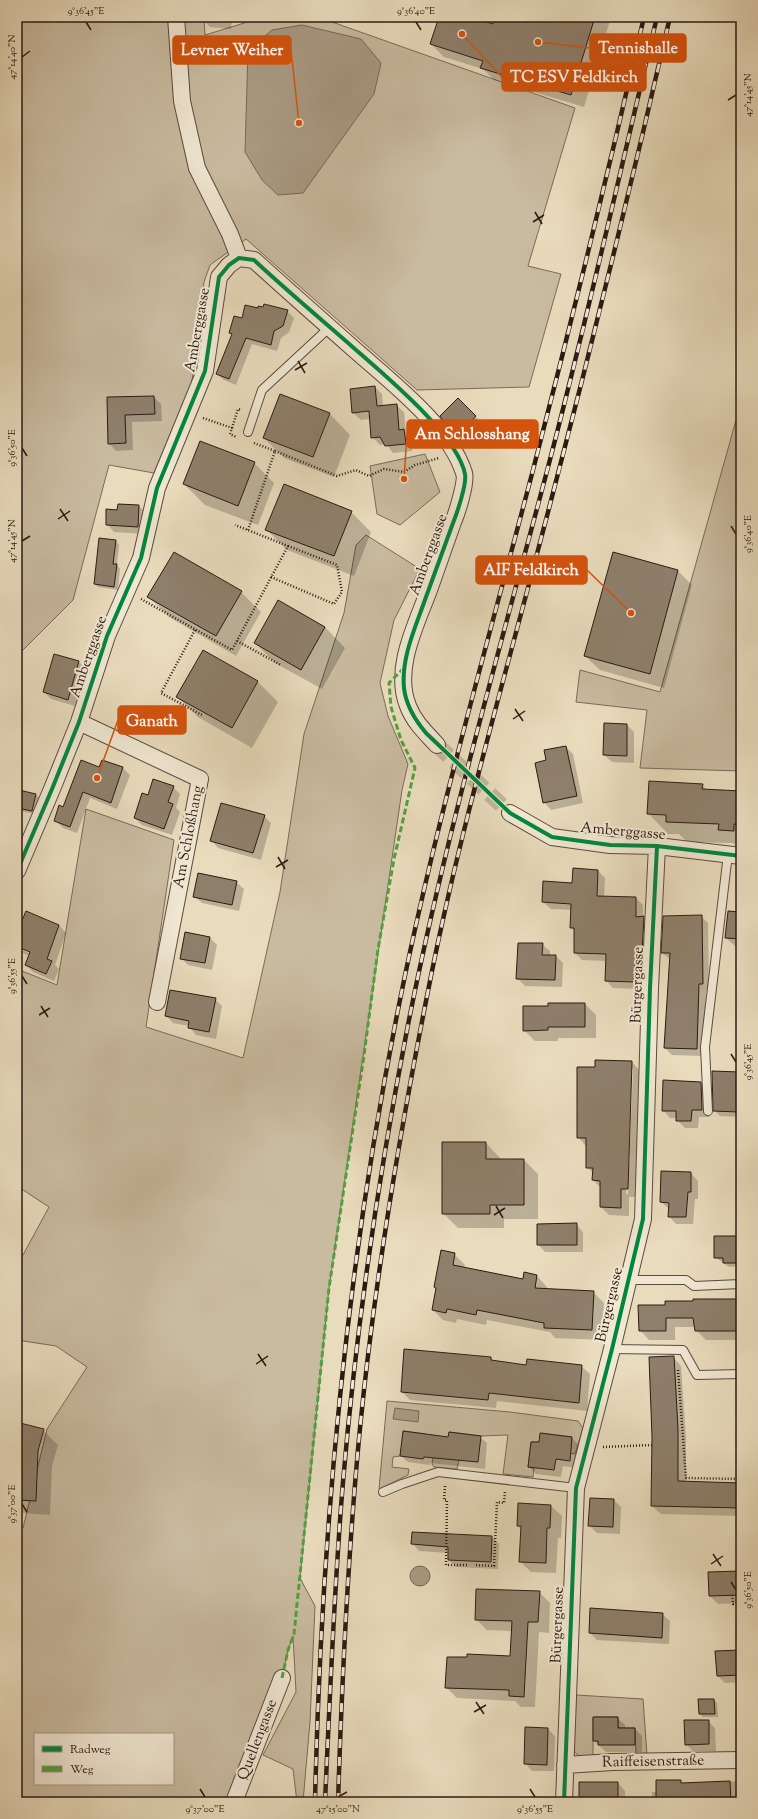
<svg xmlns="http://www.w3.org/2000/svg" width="758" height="1819" font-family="'Sorts Mill Goudy',serif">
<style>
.green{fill:#c9bba0;stroke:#7a6a59;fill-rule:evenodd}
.water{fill:#a99a83;stroke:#776756}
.shadow{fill:#0003;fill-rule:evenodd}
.building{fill:#8e7f6b;stroke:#2c1a12}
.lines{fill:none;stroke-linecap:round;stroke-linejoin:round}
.street-tunnel{stroke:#c3b59b;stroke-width:16;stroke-dasharray:16 8;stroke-linecap:butt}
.lane-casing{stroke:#5b4a3d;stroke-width:10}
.street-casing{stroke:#5b4a3d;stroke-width:18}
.path{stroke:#2c1a12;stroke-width:2.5;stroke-dasharray:1 2;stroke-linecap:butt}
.lane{stroke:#f1e8d4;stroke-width:8}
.street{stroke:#f1e8d4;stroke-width:16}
.rail-casing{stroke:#2c1a12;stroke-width:4.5}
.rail{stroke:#f1e8d4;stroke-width:3;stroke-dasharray:9;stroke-linecap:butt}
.quiet{stroke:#51a13f;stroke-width:3;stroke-dasharray:6 3;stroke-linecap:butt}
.cycleway-casing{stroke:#f1e8d4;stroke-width:6}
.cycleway{stroke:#00873e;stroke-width:4}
.ticks{fill:none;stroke:#2c1a12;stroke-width:1.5}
.labels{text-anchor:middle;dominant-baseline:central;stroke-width:4;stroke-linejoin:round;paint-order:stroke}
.street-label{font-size:15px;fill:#2c1a12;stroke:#f1e8d4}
.leader{fill:none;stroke:#d5530d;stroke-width:1.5}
.callout-dot{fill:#d5530d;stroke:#f1e8d4;stroke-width:1.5}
.callout{fill:#d5530d;stroke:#d5530d;stroke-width:1.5}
.callout-label{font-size:16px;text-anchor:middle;font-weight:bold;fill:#fff}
.neatline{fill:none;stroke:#2c1a12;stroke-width:1.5}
.ticks-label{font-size:10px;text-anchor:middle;fill:#2c1a12}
</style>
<rect width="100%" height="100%" fill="#e9dcbd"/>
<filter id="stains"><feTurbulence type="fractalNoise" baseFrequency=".005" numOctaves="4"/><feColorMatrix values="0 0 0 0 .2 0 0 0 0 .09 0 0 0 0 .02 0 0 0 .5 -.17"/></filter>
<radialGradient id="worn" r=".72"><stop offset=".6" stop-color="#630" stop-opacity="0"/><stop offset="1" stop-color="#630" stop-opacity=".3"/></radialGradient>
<path class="green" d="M17,17h187l1,18 59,-18h54l257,91 -47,158 33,8 -32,113 -112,3 -171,-151 -36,26 -6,17 -4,49 -9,55 -37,87 -45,-8 -36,135 -56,56z
M738,413l3,1v357l-101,-3 7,-58 -71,-8 4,-32 80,22z
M425,454l15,38 -40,33 -23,-11 -7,-48z
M366,535l54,34 -26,51 -14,63 8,33 20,48 -6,26 -73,498 -29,290 15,28 -5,116 -7,80h-6l-4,-33 -30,-14 33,-63 -3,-56 -5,14 -6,28 -48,124h-217v-278l6,4 24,-99 40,-62 -31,-21 -39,-6v-74l32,-59 -32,-21v-217l40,16 29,-176 88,31 -28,187 97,31 37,-166 24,-158 40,-121 12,-68zM35,1734h138v50h-138z
M387,1401l123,11 68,9 5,7 -8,26 -5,-1 2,-16 -31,-4 -2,9h-8l-3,25 6,1 -1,9 -30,-3 5,-39 -27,1 -32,-4 10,28 -2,9 -23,-2 -2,-3 2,-13 -9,-1 1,-16 -22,-3 -4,25 -7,1 -1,10 17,2 -1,6 -29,14z
M576,1695l67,4 4,56 -11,-1 -1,-26h-17v-11h-25v39c-9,0 -16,2 -20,-7z"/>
<path class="water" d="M302,25l59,14 20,24 -7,31 -71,99 -25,2 -16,-15 -17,-28 3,-102 24,-20z
M395,1408l24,3 -1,11 -25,-3z
M410 1576a10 10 0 1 1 20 0a10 10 0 1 1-20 0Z"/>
<path class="shadow" d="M200,17h70l-1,5 -37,-3 -1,10 -21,-2z
M440,17h42l-1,4 13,4 2,-8h115l-27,90 -90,-27 -11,-11 -39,-12 -13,-13z
M258,309l29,2 7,7 -5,14 -8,6 -4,13 -25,-7 -16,41 -12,-5 -7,-6 16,-39 -3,-2 12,-14z
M375,387l7,7 1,12 13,-1 8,7 2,20 5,5 1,14 -19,2 -7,-9 -6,1 -8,-8 -2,-18 -9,1 -8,-7z
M281,395l49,19 20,21 -16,42 -50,-19 -20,-20z
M154,397l7,7 1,17 -30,1 1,28 -17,1 -7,-8 -1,-45z
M458,400l25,24 -19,19 -22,-27z
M254,463l20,20 -16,42 -53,-20 -21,-21z
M139,506l7,7 -1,21 -31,-2 -7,-8 11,-13z
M351,512l20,20 -17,44 -67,-26 -21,-21z
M116,541l3,4 -2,20 3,4 -2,21 -20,-3 -3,-3z
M614,553l64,18 14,14 -28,103 -64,-18 -15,-14z
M241,592l20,20 -25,44 -67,-39 -20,-20z
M279,601l46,26 20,21 -23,41 -47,-26 -20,-20z
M79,662l7,7 -11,37 -24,-7 -7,-7z
M258,682l20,20 -26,46 -54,-31 -21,-20z
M627,725l7,7v31l-22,-1 -8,-7z
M566,747l7,7 10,49 -32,7 -7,-8 3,-41z
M103,761l20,7 7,7 -13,34 -27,-11 -13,35 -14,-5 -7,-7 8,-13 36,-40z
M702,785l5,5 34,2v58l-8,-7 -46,-1 -8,-8h-11l-20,-21z
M173,787l7,7 -4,14 4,4 -8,23 -30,-10 -7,-7 14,-22z
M20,791l15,3 4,4 -4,16 -15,-3 -3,-3z
M264,816l7,7 -10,37 -43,-12 -7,-8z
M573,869l25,2 7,7 -1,19 32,1 7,7v12l8,8 -2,35 -7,1 -1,28 -28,-1 -7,-8 1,-19 -25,-1 -7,-7v-22l-4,-4 1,-17 -21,-1 -8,-7 30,-18z
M236,882l8,7 -5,22 -37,-8 -8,-7z
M26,912l33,13 7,8 -11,32 4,4 -5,12 -21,-9 -7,-7 4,-9 -13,-5v-3l17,7 1,-2 -18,-7v-20l3,1z
M741,913v34h-5l-10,-9z
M701,916l7,7 1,68h-3l-2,65 -32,-1 -7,-7 6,-88 -9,-7z
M210,938l7,7 -5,25 -24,-5 -7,-7z
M542,944l8,7v5h6l7,7 -1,24 -37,-1 -8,-8z
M215,999l7,7 -6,33 -20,-4 -7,-9 -16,-3 -7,-7z
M585,1004l11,11v23h-38v3h-23l-11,-11 25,-23z
M632,1062l8,9 -4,126h-7v19l-20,-1 -8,-8v-19l-8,-8 1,-6 -7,-7 -1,-21 -8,-9 18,-69zM631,1069h2l-5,125h-2z
M713,1072l28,1v44l-21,-1 -6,-6z
M701,1083l7,7 1,27h-10l-1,11h-13l-8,-8v-2h-7l-7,-8z
M486,1143l14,15v2h24l14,14v45h-34v9h-46l-15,-15z
M691,1173l7,8v18h-3l-2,25h-17l-7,-8v-7l-8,-7z
M576,1224l7,8v20h-38l-7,-8z
M738,1237l3,3v26l-12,1 -14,-10z
M454,1254l11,11 -1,3 59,13 14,-5 10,11v3l46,2 11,11 -2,37 -47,-2 -5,-6 -63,-12 -1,5 -29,-6 -1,4 -13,-3 -10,-10z
M741,1300v40h-35l-10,-10v-3h-21v13h-26l-9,-10 26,-24z
M673,1357l8,9 5,72v45l55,1v67l-1,-35 -79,-2 -9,-8 1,-69z
M491,1358l3,4 33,4h54l9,8 -3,37 -90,-10 -1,7 -86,-8 -8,-8z
M43,1430l15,15 -6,21 -2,49 -28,-2 -5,-4v-72z
M480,1437l7,6 -2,26 -55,-6v2l-22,-3 -7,-6 48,-18z
M572,1438l7,7 -2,23 -14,-2 -2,11 -25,-3 -7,-7z
M591,1499l23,1 7,7 -1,27 -23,-1 -7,-7z
M551,1506l11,10 -1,22h-3l-2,35 -25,-1 -11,-11 1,-32 -3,-3z
M413,1533l79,4 7,7 -1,25 -42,-2 -7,-7v-7l-30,-2 -7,-8z
M741,1572v31l-23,1 -8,-8z
M539,1592l11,11 -1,30 -10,-1 -4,75h-14l-6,-6 -58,-3 -11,-11 65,-30 2,-26 -26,-1 -11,-11z
M662,1614l8,7 -1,23 -72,-4 -7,-7z
M741,1651v31l-16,1 -7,-7z
M714,1700l3,3 1,14h-15l-3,-3z
M617,1718l8,7v4h10l7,7v16h-36l-12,-11z
M708,1721l7,7 1,23h-23l-7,-7z
M526,1728l22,1 7,7 -1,35h-22l-7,-8z
M680,1781l3,3 58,-3v21h-89v-10h5z
M618,1783l7,8v11h-45z
M253,1799l18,3h-19z"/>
<path class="building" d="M439,17h32l22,7 2,-7h100l-24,78 -91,-27 3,-7 -53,-17z
M264,304l24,6 -5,16 -9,5 -3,14 -25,-7 -17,41 -13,-5 16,-40 -3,-1 5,-17 8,2 3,-13 13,3v-2l5,1z
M375,386l2,20 20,-2 2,26 5,-1 2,15 -21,2 -5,-9 -9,1 -2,-27 -17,2 -2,-24z
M280,394l50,19 -17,44 -50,-19z
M154,396l1,18 -30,1 1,28 -18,1 -1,-47z
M458,398l18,18 -20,21 -16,-21z
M200,441l55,21 -17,44 -55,-22z
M284,484l68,27 -18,45 -69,-26z
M118,504l21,1 -1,22 -32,-2v-16l11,1z
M99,538l17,2 -3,24h4l-3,23 -20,-3z
M174,552l68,39 -26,45 -69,-39z
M613,552l65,18 -28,104 -66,-18z
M278,600l47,27 -24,43 -47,-27z
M203,650l55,31 -26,47 -56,-31z
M54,654l25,7 -11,39 -25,-8z
M604,723l23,1v32l-24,-1z
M566,746l11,50 -34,7 -8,-40 11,-3 -2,-10z
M81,760l18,7 3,-7 21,7 -12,36 -28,-11 -13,35 -16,-6 5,-16 4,2z
M153,779l21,7 -6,16 5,2 -9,25 -30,-11 8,-25 6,2z
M649,781l54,3 -1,5 39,2v34l-7,-1v7l-16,-1 1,-6 -53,-2v-7l-19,-1z
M19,790l17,4 -4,17 -15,-3z
M221,803l44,12 -12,38 -43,-12z
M573,868l25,2 -1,26 39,1v20l8,-1 -2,37 -7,1 -1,28 -29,-1 1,-27 -32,-1v-25h-4l1,-24 -29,-2 1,-21 29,2z
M198,873l39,8 -5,24 -39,-8z
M26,911l33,14 -12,34 5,2 -6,13 -21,-9 5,-13 -13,-5v-15z
M728,911l13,1v27l-16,-1z
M702,915l1,69h-4l-2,65 -33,-1 6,-95h-9l2,-37z
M185,932l25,5 -5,26 -25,-4z
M518,943h25l-1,12h14l-1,25 -39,-1z
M170,990l46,8 -7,34 -21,-4 1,-7 -24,-5z
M548,1003h37v24h-37v3l-25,1v-25h25z
M595,1060l37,1 -4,128h-7v19l-21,-1v-26l-8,-1 1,-12h-7v-30h-9v-71h18z
M712,1071l28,1 -2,40 -25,-1z
M663,1080l38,2 1,28h-10l-1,11h-15v-10h-14z
M442,1142h44v17h38v46h-34v9h-48z
M661,1171l30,1v20h-3l-2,25h-18l1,-14 -9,-1z
M577,1223v22h-40v-21z
M714,1236h24v27h-15v-5h-9z
M441,1250l14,3 -2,12 70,14 1,-7 13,3 -2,13 59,3 -2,39 -48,-2v-5l-67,-13 -1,5 -29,-6 -1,4 -14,-3 4,-22 -2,-1z
M693,1299h48v32h-46l-2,-13h-27v13h-27l-1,-26h27v-4h28z
M404,1349l87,8v3l35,5 1,-6 55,6 -3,38 -90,-10 -1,7 -87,-8z
M674,1356l4,73v52l63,2v25l-90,-2 1,-69 -3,-80z
M20,1423l24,6 -6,22 -2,50 -19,-1v-67z
M403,1431l45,6 1,-5 32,4 -3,26 -54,-5 -1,2 -23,-3z
M540,1433l32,4 -2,24 -14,-2 -2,11 -26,-3 3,-25h8z
M590,1498l24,1 -1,28 -25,-1z
M518,1503l33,2 -1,23h-3l-1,35 -27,-1 2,-36h-4z
M412,1532l80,4 -1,26 -43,-2v-13l-37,-3z
M741,1571v24l-32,1 -1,-24z
M476,1589l64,2 -2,31h-10l-4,75 -15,-1v-6l-64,-2 2,-31h20v-3l43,2 2,-35 -37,-1z
M590,1608l73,5 -1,25 -73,-5z
M741,1650v25l-24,1 -2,-25z
M698,1699h16l1,15h-16z
M593,1717h25v11h17v17h-37v-4h-5z
M684,1720h25v24l-24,1z
M525,1727l23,1 -1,37 -23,-1z
M656,1780h25v3l49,-2 1,21h-75z
M579,1782h39v20h-39z"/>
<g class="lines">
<path class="street-tunnel" d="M437,745l73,68"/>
<defs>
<path id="lane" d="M248,432l14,-42 68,-63
M708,1111l-3,-64 23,-193
M629,1280h57l8,6 47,-2
M612,1349l71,1 14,25 44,-1
M383,1492l19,-8 36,-12 138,16"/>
<path id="street" d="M176,17l6,84 15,67 33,66 9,24
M79,722l121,57 -43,223
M510,813l42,24 58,8 47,1 84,10
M17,871l35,-82 27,-67 28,-86 34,-78 16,-70 48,-117 14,-94 10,-12 10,-7 15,2c33,30 67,60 101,90 35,31 95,77 109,123 3,8 -7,40 -11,49 -8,23 -16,45 -24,68 -13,35 -36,79 -21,116 6,16 18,27 29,39
M565,1765l48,-3 128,-2
M234,1802l48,-124
M564,1802l12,-314 36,-139 31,-130 7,-231 7,-142"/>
</defs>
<use href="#lane" class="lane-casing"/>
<use href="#street" class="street-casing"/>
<path class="path" d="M203,418l29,10 -2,6 6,3
M232,428l6,-19 4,1
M275,451l62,25 19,-6 13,6 15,-7 20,3 11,-7 24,-7
M248,530l27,-79 -21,-8
M271,577l63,27 8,-12 -5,-27 -49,-19
M141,599l91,51 56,-104 -53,-21
M195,630l-34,63 41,22
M237,641l44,24
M678,1370l8,108 55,1
M740,1387l1,13
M603,1447l49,-2
M445,1486l-1,14h3l-1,65h21
M476,1565l18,1 3,-64 7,1 1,-12
M732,1595l1,9 8,-1
M739,1675l2,8"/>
<use href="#lane" class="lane"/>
<use href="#street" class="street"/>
<defs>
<path id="rail" d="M315,1802c6,-262 30,-524 81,-782 36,-185 89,-367 137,-550 39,-150 76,-301 111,-453
M325,1802c5,-107 9,-213 18,-320 13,-152 35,-303 64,-452 37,-189 91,-374 140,-559 40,-151 74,-303 110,-454
M338,1802c4,-125 10,-250 22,-374 15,-152 41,-303 71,-452 29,-144 70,-285 107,-426 47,-177 91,-355 132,-533"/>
</defs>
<use href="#rail" class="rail-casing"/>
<use href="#rail" class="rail"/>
<path class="quiet" d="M282,1678l6,-28 6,-16 35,-346 35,-233 14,-106 16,-90 21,-91 -14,-28 -10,-33 -2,-24 16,-16"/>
<defs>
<path id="cycleway" d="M17,871l35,-82 27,-67 28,-86 34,-78 16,-70 48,-117 14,-94 10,-12 10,-7 15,2c30,28 62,55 93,82 31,28 110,91 118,132 2,10 -8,39 -12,49 -9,25 -18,50 -27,74 -10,29 -25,60 -22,91 2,18 11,32 22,45l84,80 42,24 58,8 47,1 84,10
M564,1802l12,-314 36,-139 31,-130 7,-231 7,-142"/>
</defs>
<use href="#cycleway" class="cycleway-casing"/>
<use href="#cycleway" class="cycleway"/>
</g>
<path class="ticks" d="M86,22l5,8M416,22l5,8M22,57l8,-6M728,100l8,-5M535,212l7,12M533,222l11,-7M298,361l7,12M295,370l12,-7M22,448l5,8M60,509l8,12M58,519l12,-8M731,526l5,8M22,541l8,-5M515,709l8,12M513,719l12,-8M278,857l7,12M276,867l12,-7M22,976l5,8M41,1006l7,11M39,1015l11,-7M731,1054l5,8M496,1206l7,12M494,1215l11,-7M258,1354l8,12M256,1364l12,-8M22,1504l5,8M713,1554l8,12M711,1564l12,-8M731,1582l5,8M476,1702l8,12M474,1712l12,-7M200,1789l5,8M530,1789l5,8M338,1797l9,-5"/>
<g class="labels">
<g class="street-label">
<text transform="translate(198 330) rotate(-80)">Amberggasse</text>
<text transform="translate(429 555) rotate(-70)">Amberggasse</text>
<text transform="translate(89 657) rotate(-71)">Amberggasse</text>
<text transform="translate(623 832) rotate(5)">Amberggasse</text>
<text transform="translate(189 837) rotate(-79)">Am Schloßhang</text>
<text transform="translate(638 985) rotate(-88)">Bürgergasse</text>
<text transform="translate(610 1305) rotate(-77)">Bürgergasse</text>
<text transform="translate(558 1625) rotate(-88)">Bürgergasse</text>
<text transform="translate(258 1740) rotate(-69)">Quellengasse</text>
<text transform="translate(653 1762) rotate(-1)">Raiffeisenstraße</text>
</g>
</g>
<path class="leader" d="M538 42L590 48M299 123L291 50M462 34L502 77M404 479L407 434M631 613L587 570M97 778L118 720"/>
<g class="callout-dot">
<circle cx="538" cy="42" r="4"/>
<circle cx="299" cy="123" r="4"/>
<circle cx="462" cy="34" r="4"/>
<circle cx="404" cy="479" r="4"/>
<circle cx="631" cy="613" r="4"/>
<circle cx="97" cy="778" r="4"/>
</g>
<g class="callout">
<rect x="590" y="34" width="96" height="28" rx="4"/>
<rect x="173" y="36" width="118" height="28" rx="4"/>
<rect x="502" y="63" width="144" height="28" rx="4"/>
<rect x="407" y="420" width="131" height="28" rx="4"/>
<rect x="476" y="556" width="111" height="28" rx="4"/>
<rect x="118" y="706" width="68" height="28" rx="4"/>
</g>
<g class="callout-label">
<text x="638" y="53">Tennishalle</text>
<text x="232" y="55">Levner Weiher</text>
<text x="574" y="82">TC ESV Feldkirch</text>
<text x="472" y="439">Am Schlosshang</text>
<text x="531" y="575">AIF Feldkirch</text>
<text x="152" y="726">Ganath</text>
</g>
<rect width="758" height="1819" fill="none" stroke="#e9dcbd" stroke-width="44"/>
<rect x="34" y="1733" width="140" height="52" fill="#f1e8d4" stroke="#a29686"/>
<rect x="42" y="1746" width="20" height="6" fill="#00873e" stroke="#a29686"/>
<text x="70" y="1753" font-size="12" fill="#2c1a12">Radweg</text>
<rect x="42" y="1766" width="20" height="6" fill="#51a13f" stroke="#a29686"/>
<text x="70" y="1773" font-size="12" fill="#2c1a12">Weg</text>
<rect x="22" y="22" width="714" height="1775" class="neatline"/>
<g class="ticks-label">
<text x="86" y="14">9°36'45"E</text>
<text x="416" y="14">9°36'40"E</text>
<text transform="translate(11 57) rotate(-90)" y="4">47°14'40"N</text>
<text transform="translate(747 95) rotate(-90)" y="4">47°14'45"N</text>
<text transform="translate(11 448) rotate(-90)" y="4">9°36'50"E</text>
<text transform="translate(747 534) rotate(-90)" y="4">9°36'40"E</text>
<text transform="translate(11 541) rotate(-90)" y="4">47°14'45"N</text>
<text transform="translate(11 976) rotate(-90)" y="4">9°36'55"E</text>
<text transform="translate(747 1062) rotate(-90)" y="4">9°36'45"E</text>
<text transform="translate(11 1504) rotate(-90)" y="4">9°37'00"E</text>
<text transform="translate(747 1590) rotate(-90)" y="4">9°36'50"E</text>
<text x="205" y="1812">9°37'00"E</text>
<text x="338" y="1812">47°15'00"N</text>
<text x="535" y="1812">9°36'55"E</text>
</g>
<rect width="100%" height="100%" filter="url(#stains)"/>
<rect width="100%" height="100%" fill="url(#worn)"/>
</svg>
